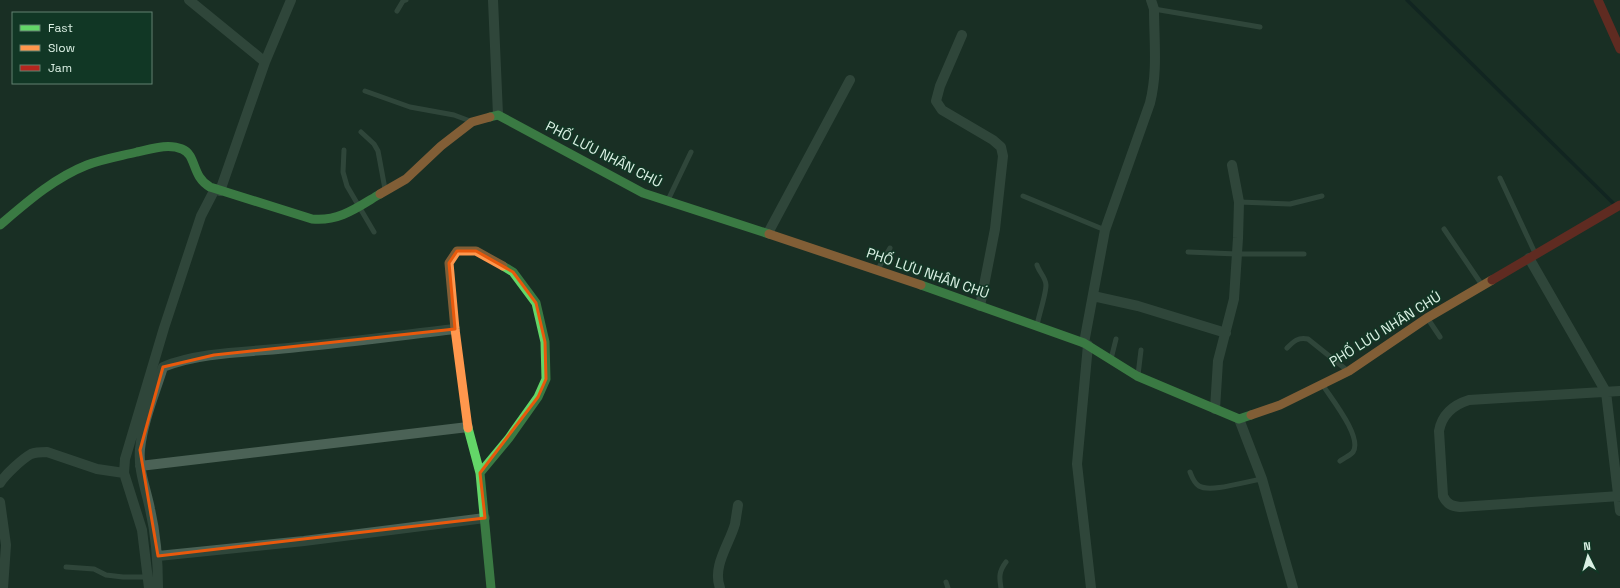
<svg xmlns="http://www.w3.org/2000/svg" width="1620" height="588" font-family="'Space Grotesk',sans-serif">
<style>
.lines{fill:none;stroke-linecap:round;stroke-linejoin:round}
.stream{stroke:#08191d;stroke-width:3.5}
.lane{stroke:#4b6256;stroke-width:5}
.street{stroke:#4b6256;stroke-width:10}
.fast{stroke:#63d668;stroke-width:9}
.slow{stroke:#ff974d;stroke-width:9}
.jam{stroke:#b3261e;stroke-width:9}
.marked{fill:none;stroke:#e8590c;stroke-width:3;stroke-linejoin:round}
.labels{text-anchor:middle;dominant-baseline:central;stroke-width:3;stroke-linejoin:round;paint-order:stroke}
.street-label{font-size:14px;fill:#dbf0e4;stroke:#113725}
</style>
<rect width="100%" height="100%" fill="#192f24"/>
<g class="lines">
<path class="stream" d="M1407,0l206,203"/>
<path class="lane" d="M1154,9l106,18
M397,11l6,-10 3,-1
M365,91l45,16 44,8 16,6
M361,132l13,12 4,7 7,38
M344,150l-1,22 4,14 27,46
M1500,178l35,75
M1023,196l82,34
M668,200l23,-48
M1239,202l51,2 32,-8
M1444,229l38,56
M1188,252l49,2h67
M878,269l12,-21
M1428,319l12,18
M1037,325c2,-10 9,-31 9,-40 0,-7 -7,-13 -9,-20
M1287,348c7,-7 11,-11 21,-9l40,32
M1111,359l5,-20
M1138,375l3,-25
M1322,384c8,13 41,53 31,68 -2,3 -9,6 -13,9
M1190,472c2,5 4,11 9,14 12,7 48,-5 63,-7
M66,567l28,2 12,6 17,2h24
M946,582l2,6
M1001,588c-2,-11 -2,-17 5,-26"/>
<path class="street" d="M189,0l76,62
M493,0l5,115
M962,35l-22,51 -4,15 6,9 51,30 8,7 2,9 -8,73 -15,77
M220,191l45,-129 26,-62
M768,233l82,-153
M1529,258l77,134 14,119
M1093,296l45,10 88,27
M1084,343l21,-113 45,-127c8,-32 4,-62 4,-94l-3,-9
M1088,345l-11,119 14,124
M1620,391l-151,9c-16,5 -27,14 -30,31l4,65c4,8 8,10 17,11l160,-11
M1215,409l3,-48 16,-62 4,-61 1,-36 -7,-37
M1239,419l23,60 31,109
M140,466l328,-39
M0,483c5,-8 22,-24 31,-29 5,-2 10,-2 16,-2l50,17 27,4
M0,502l6,43 -3,43
M158,556l146,-15 181,-23
M149,588l-7,-58 -18,-57 1,-14 39,-131 37,-112 14,-27
M158,588c0,-26 -2,-53 -8,-79 -4,-20 -12,-39 -10,-60 3,-28 15,-56 23,-82 38,-16 94,-15 135,-20 53,-5 105,-12 157,-18
M720,588c-8,-22 9,-43 15,-64 1,-6 2,-13 3,-19"/>
<path class="fast" d="M490,117l8,-2 145,78 126,41
M0,225c27,-23 54,-47 87,-60 16,-6 34,-9 50,-13 14,-3 31,-9 45,-3 15,6 9,27 28,38l102,32c27,3 46,-12 68,-25
M921,285l163,58 53,33 102,43 12,-4
M468,428l12,45 11,115
M480,473l29,-35 29,-41 8,-18 -1,-37 -9,-39 -23,-31 -10,-6"/>
<path class="slow" d="M380,194l26,-15 35,-33 31,-24 18,-5
M769,234l152,51
M1251,415l29,-10 69,-34 78,-53 65,-38
M468,428l-13,-99 -6,-66 8,-12h19l27,15"/>
<path class="jam" d="M1598,0l22,49
M1492,280l128,-75"/>
</g>
<path d="M0 0H1620V588H0ZM457,251h19l37,21 23,31 9,39 1,37 -8,18 -58,76 5,45 -327,38 -18,-106 23,-83 51,-12 241,-26 -6,-66z" fill="#192f24" fill-opacity=".55" fill-rule="evenodd"/>
<path class="marked" d="M457,251h19l37,21 23,31 9,39 1,37 -8,18 -58,76 5,45 -327,38 -18,-106 23,-83 51,-12 241,-26 -6,-66z"/>
<g class="labels">
<g class="street-label">
<text transform="translate(604 154) rotate(27)">PHỐ LƯU NHÂN CHÚ</text>
<text transform="translate(928 273) rotate(19)">PHỐ LƯU NHÂN CHÚ</text>
<text transform="translate(1385 329) rotate(-32)">PHỐ LƯU NHÂN CHÚ</text>
</g>
</g>
<rect x="12" y="12" width="140" height="72" fill="#113725" stroke="#628171"/>
<rect x="20" y="25" width="20" height="6" fill="#63d668" stroke="#628171"/>
<text x="48" y="32" font-size="12" fill="#dbf0e4">Fast</text>
<rect x="20" y="45" width="20" height="6" fill="#ff974d" stroke="#628171"/>
<text x="48" y="52" font-size="12" fill="#dbf0e4">Slow</text>
<rect x="20" y="65" width="20" height="6" fill="#b3261e" stroke="#628171"/>
<text x="48" y="72" font-size="12" fill="#dbf0e4">Jam</text>
<g transform="translate(1588 556) rotate(355)" stroke="#113725" stroke-width="3" paint-order="stroke">
<path d="M0-3L7 15L0 10L-7 15Z" fill="#dbf0e4"/>
<text y="-6" font-size="11" font-weight="bold" text-anchor="middle" fill="#dbf0e4">N</text>
</g>
</svg>
